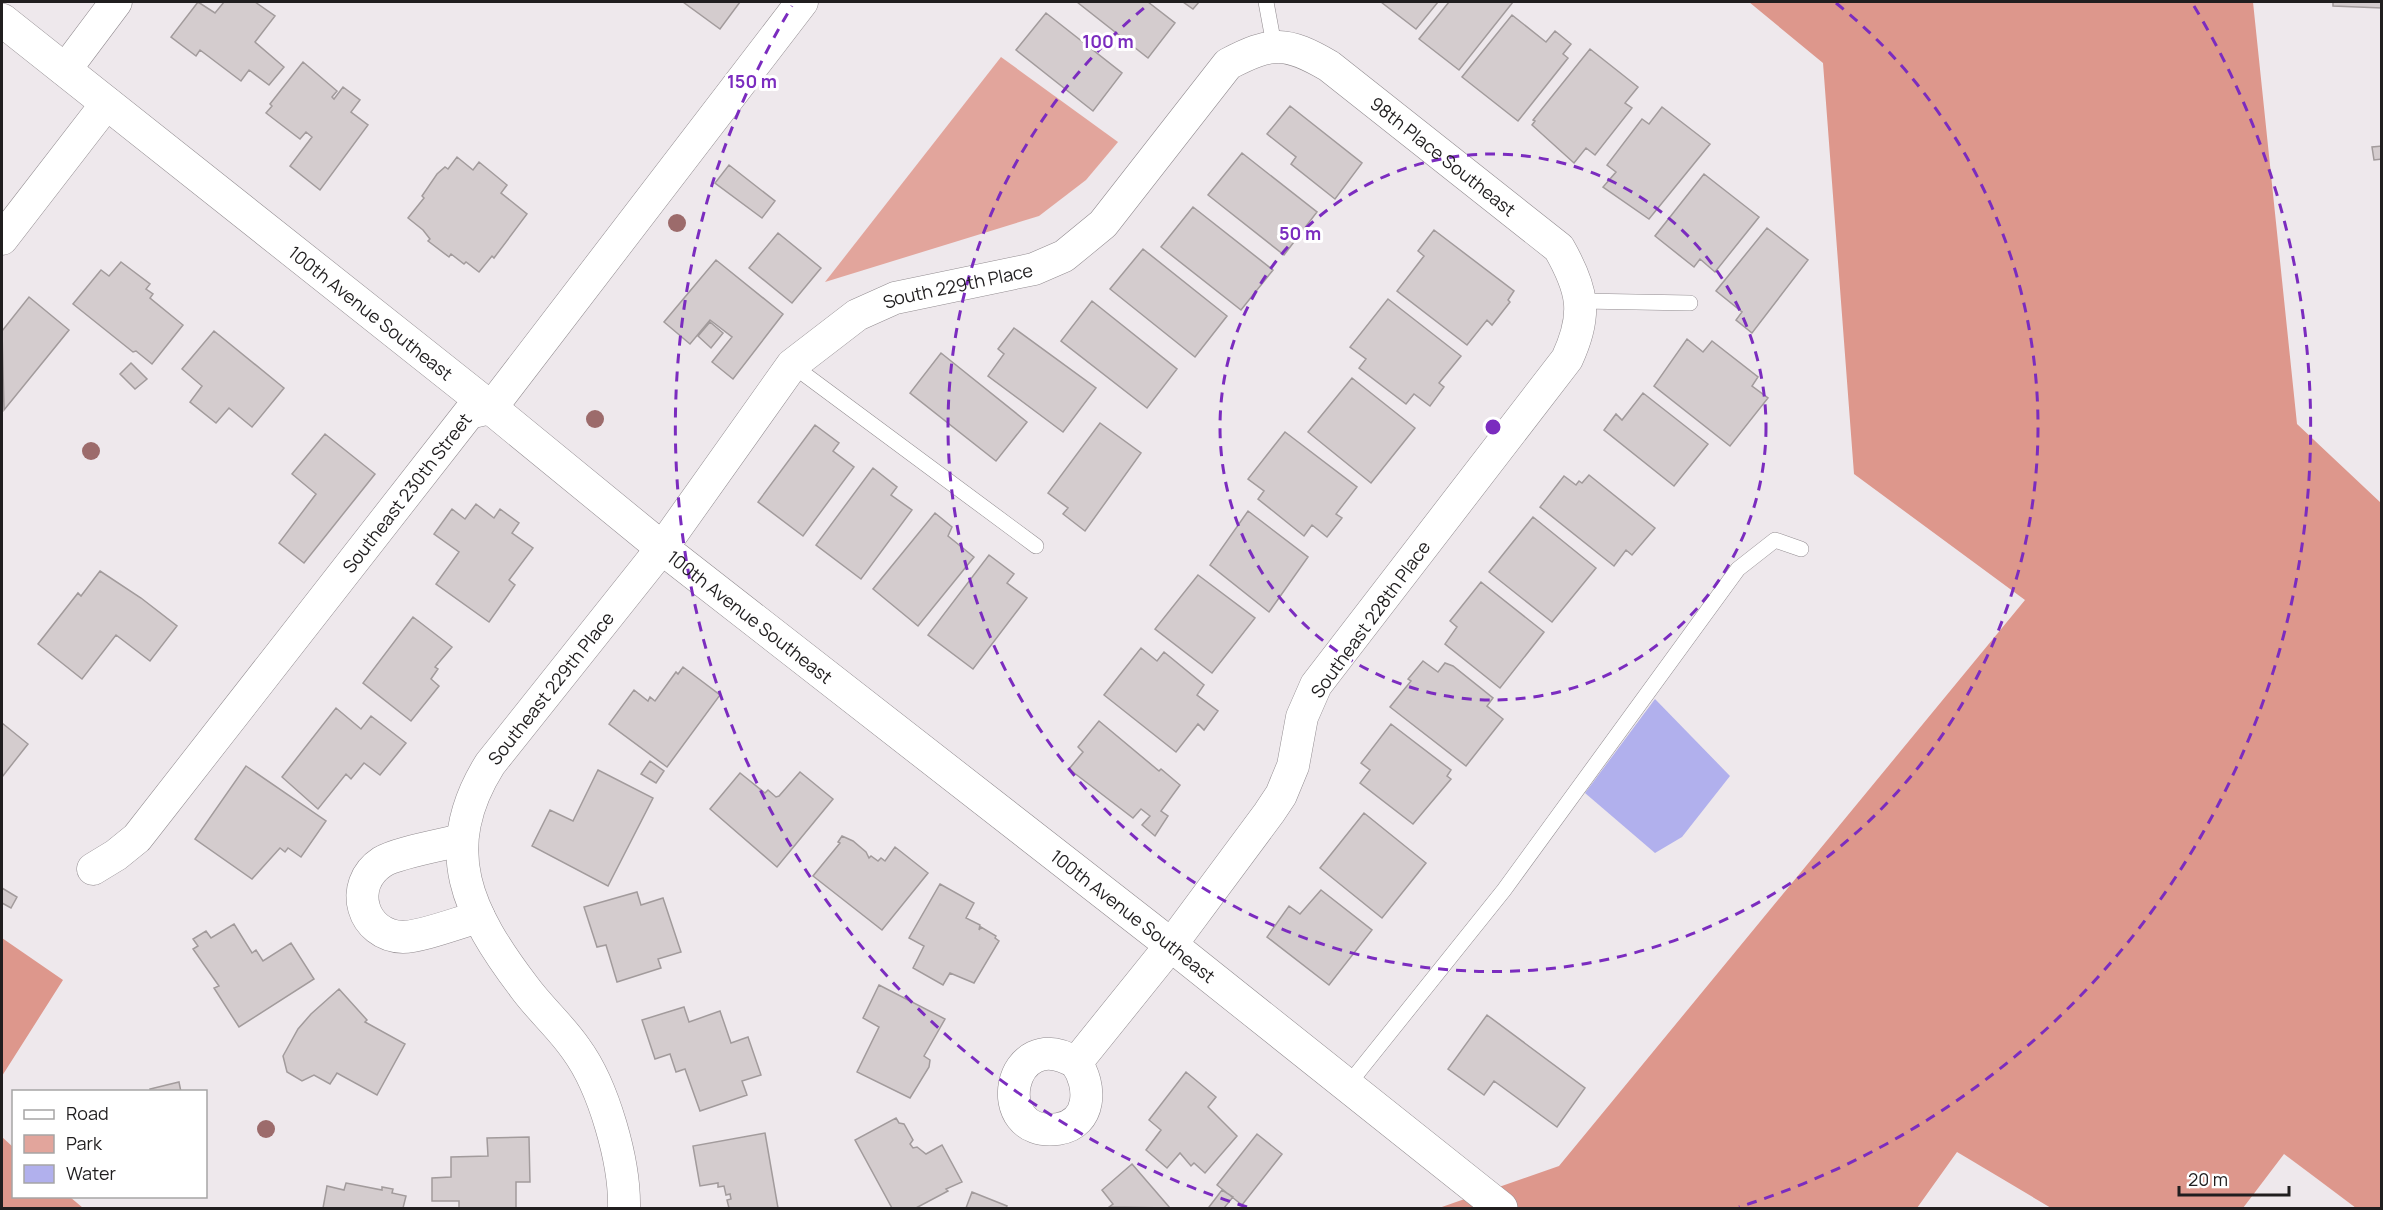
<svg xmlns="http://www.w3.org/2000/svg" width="2383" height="1210" font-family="Manrope,sans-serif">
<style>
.green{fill:#e2a59c}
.forest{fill:#dd978c}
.water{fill:#b1b0ed}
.building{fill:#d4ccce;stroke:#a29b9c;stroke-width:1.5}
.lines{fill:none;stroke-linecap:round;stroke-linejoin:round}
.service-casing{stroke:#928c90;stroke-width:16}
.minor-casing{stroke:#928c90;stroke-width:33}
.tertiary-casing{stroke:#928c90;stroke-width:34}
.service{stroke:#fff;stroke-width:15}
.minor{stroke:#fff;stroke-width:32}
.tertiary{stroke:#fff;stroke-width:33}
.tree{fill:#9c6b6b}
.ring{fill:none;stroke:#7b2cbf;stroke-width:3;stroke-dasharray:10 8}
.labels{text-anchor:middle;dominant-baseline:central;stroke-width:6;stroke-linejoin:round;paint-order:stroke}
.street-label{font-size:18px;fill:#201e1f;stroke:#fff}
.centre{fill:#7b2cbf;stroke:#fff;stroke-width:3}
.ring-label{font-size:18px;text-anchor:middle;font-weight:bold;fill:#7b2cbf;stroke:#fff;stroke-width:6;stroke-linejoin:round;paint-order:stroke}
</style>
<rect width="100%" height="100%" fill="#eee8ec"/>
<path class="green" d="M1001,57l117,85 -32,38 -47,36 -214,66z"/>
<path class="forest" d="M1749,2h504l44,422 84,79v705h-25l-72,-54 -41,54h-192l-94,-56 -40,56h-478l120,-42 466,-566 -171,-126 -31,-411z
M2,938l61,42 -61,96z
M2,1137l11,10 1,49 56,1 13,11h-81z"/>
<path class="water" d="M1655,699l75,77 -48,61 -27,16 -70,-60z"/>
<path class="building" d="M198,2l17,11 9,-11h31l20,14 -20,26 29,25 -15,18 -20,-15 -8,11 -41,-31 -4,6 -25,-19z
M683,2h57l-20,27z
M1077,2h71l27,21 -27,35z
M1183,2h16l-6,7z
M1381,2h57l-22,27z
M1449,2h64l-54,68 -40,-31z
M2333,2h49v6l-49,-2z
M1046,13l76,60 -29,38 -77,-61z
M1512,15l34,27 9,-11 16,13 -8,10 5,4 -50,63 -56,-44z
M1590,49l48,38 -13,16 7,5 -37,47 -9,-7 -12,15 -42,-38 3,-4 -2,-1z
M303,62l34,29 -5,6 2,2 9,-12 17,13 -9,12 17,13 -48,65 -30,-24 22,-29 -6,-5 -6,7 -34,-26 6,-7 -2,-2z
M1290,106l72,57 -27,36 -44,-35 5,-7 -29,-23z
M1662,107l48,37 -61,75 -46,-32 13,-15 -9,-7 35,-46 7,5z
M2382,146v13l-8,1 -2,-13z
M1242,153l75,59 -33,43 -76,-60z
M457,157l16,13 6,-8 28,23 -6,8 26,21 -33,44 -2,-2 -13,16 -13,-10 -2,2 -13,-10 -2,3 -21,-16 2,-2 -7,-9 -15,-12 16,-20 -2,-2 15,-22 8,-7 3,2z
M729,165l46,36 -13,17 -47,-35z
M1704,174l55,43 -44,55 -15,-13 -6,8 -39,-31z
M1193,207l80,63 -32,40 -80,-63z
M1767,228l41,32 -56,73 -16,-13 6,-8 -26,-21z
M1434,230l80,61 -6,9 2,2 -18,23 -5,-5 -20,25 -70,-54 27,-35 -6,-5z
M778,233l43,35 -29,35 -43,-35z
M1143,249l84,67 -32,41 -85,-68z
M716,260l67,54 -50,65 -21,-17 20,-25 -22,-17 -20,24 -26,-22z
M121,262l29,22 -4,5 7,5 -3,4 33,27 -31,39 -16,-13 -3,1 -60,-48 28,-34 8,6z
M29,297l40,33 -65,80 -2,-79z
M1388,299l73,57 -22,27 5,4 -14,19 -16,-12 -8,10 -47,-36 7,-9 -16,-12z
M1092,301l85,68 -30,39 -86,-67z
M710,322l13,11 -12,15 -13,-12z
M1014,328l82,60 -33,44 -75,-56 16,-22 -6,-5z
M214,331l70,57 -32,39 -23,-19 -13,15 -26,-21 12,-16 -20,-17z
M1687,339l16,13 9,-11 46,36 -6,9 16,12 -38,48 -76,-60z
M941,353l86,69 -31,39 -86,-68z
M131,363l16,16 -12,10 -15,-15z
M1352,378l63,50 -44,55 -63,-51z
M1643,393l65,51 -34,42 -70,-56 12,-16 6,6z
M1100,423l41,30 -56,78 -22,-17 5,-6 -20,-15z
M815,425l24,18 -6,8 21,16 -51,69 -45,-34z
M1285,432l72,55 -21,27 6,4 -15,19 -15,-12 -8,11 -46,-37 6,-8 -16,-12z
M325,434l50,40 -71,89 -25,-20 37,-49 -24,-20z
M873,468l24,19 -6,8 21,15 -51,69 -45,-34z
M1589,475l66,53 -23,27 -6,-5 -12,16 -74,-59 24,-31 12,9 3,-4 3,2z
M476,504l18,14 6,-9 19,14 -7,10 21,15 -24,32 6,5 -26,37 -53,-38 23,-32 -25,-18 18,-25 13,10z
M1248,511l60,46 -39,55 -59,-47z
M935,513l17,14 -4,9 26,21 -56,69 -45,-37z
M1533,517l63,51 -44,54 -63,-50z
M989,555l25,19 -7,9 20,15 -54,71 -45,-34z
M100,571l41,27 36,28 -27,35 -34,-26 -34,44 -44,-35 40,-51 3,3z
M1198,575l57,43 -43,55 -57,-44z
M1481,582l63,50 -44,56 -55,-44 12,-17 -7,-6z
M413,617l39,30 -17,20 3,2 -7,10 8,7 -28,35 -48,-38z
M1141,648l16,13 7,-9 40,33 -7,10 21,16 -14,19 -6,-6 -22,28 -72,-57z
M1423,661l15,11 7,-9 8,3 40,32 -6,8 16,13 -37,47 -76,-59 21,-26 -3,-2z
M683,667l37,28 -53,72 -58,-43 25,-34 14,11 2,-4 5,4 21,-29 2,2z
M336,708l25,21 10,-13 35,27 -26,32 -16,-12 -13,16 -5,-5 -28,35 -36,-32z
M1099,721l60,50 2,-2 19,16 -19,26 7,5 -13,20 -13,-11 8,-9 -9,-7 -8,9 -64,-49 14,-17 -5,-5z
M2,723l26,21 -26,33z
M1391,724l60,46 -4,6 4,3 -38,45 -53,-41 10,-13 -9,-7z
M650,761l14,10 -8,12 -15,-9z
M246,766l80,55 -25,36 -13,-9 -3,4 -5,-4 -28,31 -57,-40z
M598,770l55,28 -45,88 -76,-40 18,-36 23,11z
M800,772l33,27 -56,68 -67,-58 30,-36 25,20 3,-3 8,7 3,-1z
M1364,813l62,50 -44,55 -62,-50z
M842,836l11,5 13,11 3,6 2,-2 7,5 3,-3 4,3 10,-14 33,26 -46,57 -69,-54 27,-33 -2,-1z
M940,884l34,19 -8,15 14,7 -1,5 2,-3 15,9 -1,2 4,3 -25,42 -24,-10 -7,12 -30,-17 11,-22 -15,-8z
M2,888l15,9 -6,11 -9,-5z
M1321,890l51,40 -43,55 -62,-48 22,-31 11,8z
M637,892l4,13 22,-7 18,54 -23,7 3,9 -44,14 -11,-37 -9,2 -13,-40z
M234,924l18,29 4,-3 7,11 28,-18 23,36 -75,48 -25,-39 5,-2 -26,-37 5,-3 -5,-7 13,-8 5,7z
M879,985l66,34 -21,37 6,4 -1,7 -19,31 -53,-26 22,-45 -16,-9z
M339,989l28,31 -2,2 40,22 -28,51 -40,-22 -7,11 -16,-9 -12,6 -15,-9 -4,-16 15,-27 13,-15z
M684,1007l5,15 31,-11 11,32 17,-6 13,38 -19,6 5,14 -47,16 -15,-42 -9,3 -6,-18 -15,5 -13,-39z
M1487,1015l98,73 -28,39 -63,-46 -10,14 -36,-26z
M1186,1072l30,25 -8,10 29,29 -32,37 -11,-10 -3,3 -11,-13 -13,15 -21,-18 15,-20 -12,-10z
M179,1082l2,10h-30l-1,-3z
M896,1118l3,5 5,1 9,16 -3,4 3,4 4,-1 9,7 16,-9 20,37 -16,7 2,2 -32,17h-24l-37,-68z
M765,1133l13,75h-49l-2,-8 4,-1 -1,-5 -4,1 -2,-9 -6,1v-4l-18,3 -7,-40z
M1257,1134l25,20 -40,51 -25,-20z
M529,1137l1,45h-14v26h-61h4v-7h-27v-23l19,-1v-20l37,-1 -1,-18z
M1132,1164l38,44 -61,-1 4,-3 -11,-14z
M346,1183l36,7v-3l11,2 -1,4 14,3 -3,12h-80l4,-22 17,4z
M1222,1190l11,7 -9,11h-13l-2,-1z
M972,1192l35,14 -1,2h-40z"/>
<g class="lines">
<defs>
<path id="service" d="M1266,2l8,43
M1582,301l108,2
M792,365l244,181
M1347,1086l157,-196 234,-321 37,-29 26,9"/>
<g id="minor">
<path d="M65,70l51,-68"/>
<path d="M2,239l105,-136"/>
<path d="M461,840c-19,5 -65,13 -79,22 -35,23 -20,74 21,75 18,0 57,-15 76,-20"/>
<path id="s1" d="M93,869l23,-14 21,-17 332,-425 22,-5 311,-406"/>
<path id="s2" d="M624,1208c1,-46 -20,-121 -48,-159 -15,-22 -36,-40 -52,-62 -56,-74 -88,-137 -34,-223l172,-216 130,-183 65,-50 38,-17 139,-29 30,-13 39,-32 125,-160c44,-23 58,-23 101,2l230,182c24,42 29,66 8,111l-251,326 -14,32 -9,49 -12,29 -12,18 -98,132 -95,118c16,22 16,61 -18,66 -71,10 -50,-108 18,-66"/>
</g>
<g id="tertiary">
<path id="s3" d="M2,20l489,388 171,140 509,397 330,263"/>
</g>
</defs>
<use href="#service" class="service-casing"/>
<use href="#minor" class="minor-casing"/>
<use href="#tertiary" class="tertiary-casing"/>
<use href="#service" class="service"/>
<use href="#minor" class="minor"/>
<use href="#tertiary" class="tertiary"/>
</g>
<g class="tree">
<circle cx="677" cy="223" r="9"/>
<circle cx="595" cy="419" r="9"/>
<circle cx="91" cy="451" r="9"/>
<circle cx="266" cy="1129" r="9"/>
</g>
<g class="ring">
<circle cx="1493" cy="427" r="273"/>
<path d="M1836 3A545 545 0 1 1 1150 3"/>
<path d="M1247 1207A818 818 0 0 1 792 6M2194 6A818 818 0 0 1 1739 1207"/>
</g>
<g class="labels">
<g class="street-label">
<text stroke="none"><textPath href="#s2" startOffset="1800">98th Place Southeast</textPath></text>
<text stroke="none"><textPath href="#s2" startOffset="1182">South 229th Place</textPath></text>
<text stroke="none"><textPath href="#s3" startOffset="471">100th Avenue Southeast</textPath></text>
<text stroke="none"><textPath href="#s1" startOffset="492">Southeast 230th Street</textPath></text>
<text stroke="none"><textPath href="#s3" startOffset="957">100th Avenue Southeast</textPath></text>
<text transform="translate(1370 619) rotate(-54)">Southeast 228th Place</text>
<text stroke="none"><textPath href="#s2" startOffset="591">Southeast 229th Place</textPath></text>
<text stroke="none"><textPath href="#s3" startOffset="1443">100th Avenue Southeast</textPath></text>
</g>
</g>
<circle cx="1493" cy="427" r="9" class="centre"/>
<g class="ring-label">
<text x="1108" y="48">100 m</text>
<text x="752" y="88">150 m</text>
<text x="1300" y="240">50 m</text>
</g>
<rect width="2383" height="1210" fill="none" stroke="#201e1f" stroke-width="6"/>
<rect x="12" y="1090" width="195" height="108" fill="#ffffff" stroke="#a6a5a5" stroke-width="1.5"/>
<rect x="24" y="1110" width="30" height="9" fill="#ffffff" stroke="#a6a5a5" stroke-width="1.5"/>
<text x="66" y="1120" font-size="18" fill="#201e1f">Road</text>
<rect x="24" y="1135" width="30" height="18" fill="#e2a59c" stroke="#a6a5a5" stroke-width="1.5"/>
<text x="66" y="1150" font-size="18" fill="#201e1f">Park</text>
<rect x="24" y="1165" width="30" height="18" fill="#b1b0ed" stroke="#a6a5a5" stroke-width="1.5"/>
<text x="66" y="1180" font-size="18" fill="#201e1f">Water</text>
<path d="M2179 1186v9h110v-9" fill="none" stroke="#201e1f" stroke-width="3"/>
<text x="2188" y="1186" font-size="18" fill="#201e1f" stroke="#ffffff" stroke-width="4.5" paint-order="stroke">20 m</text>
</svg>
